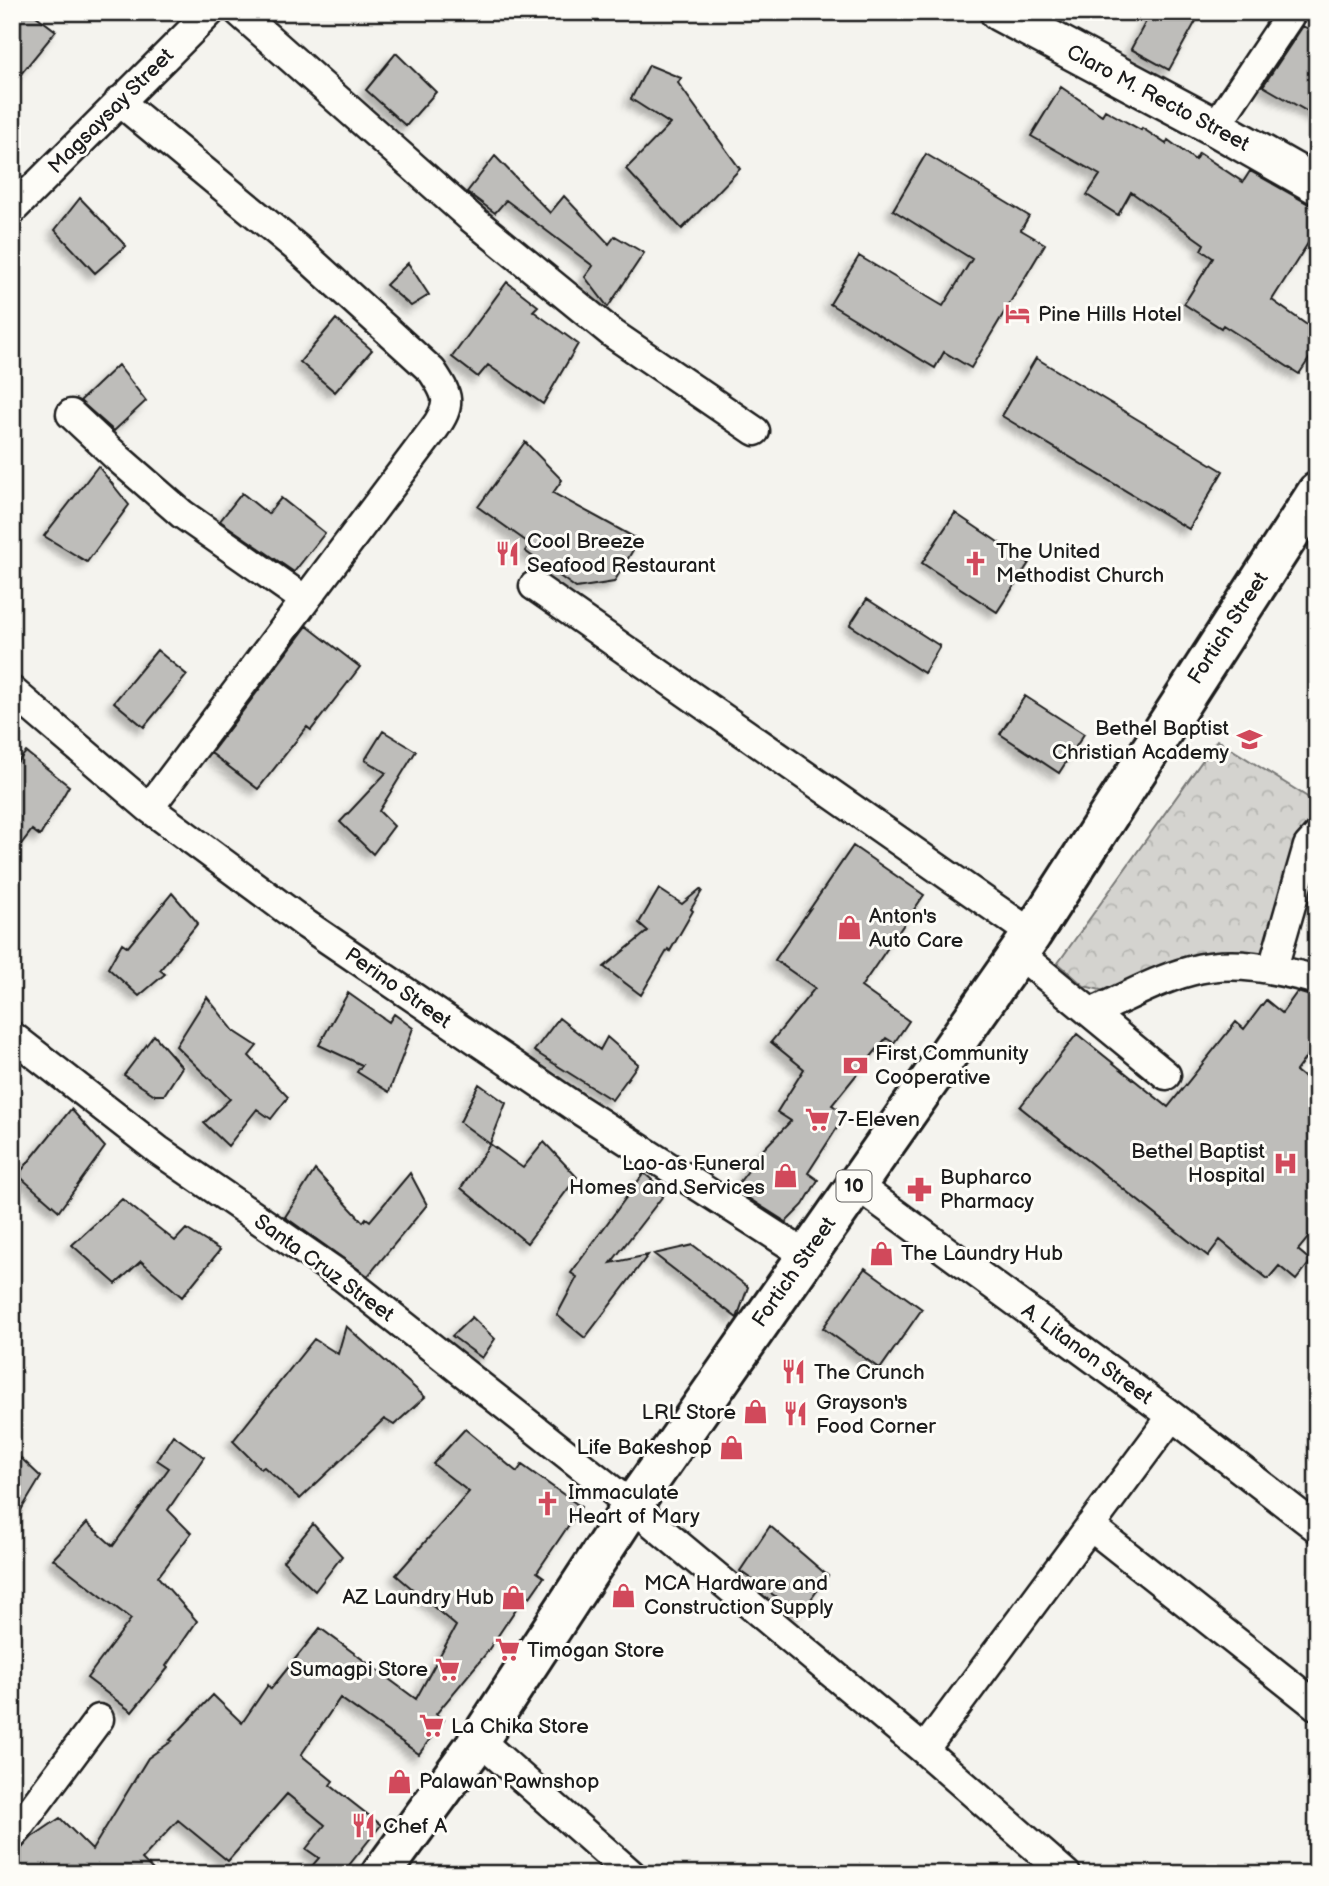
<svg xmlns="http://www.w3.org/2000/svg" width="1329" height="1886" font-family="'Balsamiq Sans',sans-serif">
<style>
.park{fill:url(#park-crowns);stroke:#787876;stroke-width:2}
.building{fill:#bebdba;stroke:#1c1c1c;stroke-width:2;filter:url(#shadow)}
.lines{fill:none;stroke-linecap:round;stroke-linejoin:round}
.minor-casing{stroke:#1c1c1c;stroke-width:33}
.major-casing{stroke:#1c1c1c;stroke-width:42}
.highway-casing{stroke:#1c1c1c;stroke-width:44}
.minor{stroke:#fdfcf7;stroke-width:28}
.major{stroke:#fdfcf7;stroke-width:37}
.highway{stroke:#fdfcf7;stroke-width:38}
.labels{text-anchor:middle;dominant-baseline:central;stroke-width:6;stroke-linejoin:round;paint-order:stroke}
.shield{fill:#fdfcf7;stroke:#605f5e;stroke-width:2}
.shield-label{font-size:19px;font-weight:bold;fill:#1c1c1c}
.street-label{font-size:21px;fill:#1c1c1c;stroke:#fdfcf7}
.poi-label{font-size:21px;fill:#1c1c1c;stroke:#fdfcf7;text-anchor:start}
</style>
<defs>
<pattern id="park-crowns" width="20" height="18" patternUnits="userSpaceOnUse" patternTransform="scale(1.75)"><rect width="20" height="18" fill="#d4d3cf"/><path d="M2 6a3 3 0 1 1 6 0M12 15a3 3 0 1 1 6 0" fill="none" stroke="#b5b5b1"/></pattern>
<filter id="shadow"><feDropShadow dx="-6" dy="6" stdDeviation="3.5" flood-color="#0004"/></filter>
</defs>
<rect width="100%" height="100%" fill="#f4f3ee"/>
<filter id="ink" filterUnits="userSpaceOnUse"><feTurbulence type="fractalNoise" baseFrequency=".0143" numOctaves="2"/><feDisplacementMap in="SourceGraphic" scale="14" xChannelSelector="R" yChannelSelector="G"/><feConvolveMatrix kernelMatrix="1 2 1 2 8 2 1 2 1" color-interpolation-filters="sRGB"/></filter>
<g filter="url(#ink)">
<path class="park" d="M1217,740l100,63v10l-18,24 -28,120 -162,35 -25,-6 -26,-23z"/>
<path class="building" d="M22,12h9l25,19 -44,54v-63z
M1151,12h50l-32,58 -38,-21z
M1303,26l14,8v83l-54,-31z
M396,53l40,39 -30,34 -40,-36z
M649,65l32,13 -3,5 62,86 -58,60 -56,-60 44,-45 -39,-25z
M1061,87l41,28 3,-5 36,20 1,-2 24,16 2,-4 27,20 4,-7 44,29 7,-11 57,32 10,3v23l-45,71 45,32v15l-18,27 -76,-49 -2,3 -37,-24 29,-46 -12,-8 3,-6 -73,-52 -13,23 -31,-20 13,-20 -69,-39z
M926,154l103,62 -8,14 24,14 -74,124 -27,-16 -9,16 -105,-64 29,-48 84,50 29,-47 -79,-49z
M495,156l55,57 14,-17 45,48 6,-8 29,17 -36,54 -23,-30 8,-11 -87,-66 -11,13 -28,-21z
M80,198l46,48 -31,27 -40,-43z
M408,263l21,32 -18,11 -25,-21z
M507,282l31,24 -5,5 45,33 -35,60 -55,-39 -10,12 -26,-20z
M336,319l36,31 -37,42 -35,-30z
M1036,358l187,113 -34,58 -187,-113z
M118,365l28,36 -32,30 -34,-30z
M525,442l37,38 -9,13 86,47 -25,42 -38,6 -51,-37 5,-7 -52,-37z
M98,466l31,39 -42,57 -43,-26z
M242,493l26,21 13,-16 44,35 -31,39 -74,-51z
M955,513l74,50 -32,49 -75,-49z
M867,599l73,47 -16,27 -74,-48z
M307,626l53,41 -49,63 -4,-3 -49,62 -47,-36z
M157,650l30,25 -43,52 -30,-25z
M1025,696l59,38 -25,39 -59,-39z
M383,731l33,20 -37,60 15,15 -21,28 -33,-32 46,-49 -21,-13z
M26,752l43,34 -29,50 -8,-6 -20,26v-88z
M853,846l71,49 -63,92 48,34 -15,22 -8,-5 -54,67 14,9 -38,59 10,7 -15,25 -17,17 -52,-33 17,-22 -3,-2 43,-44 -14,-9 27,-43 -33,-27 44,-54 -40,-28z
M659,889l23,15 18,-15 2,2 -11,18 2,2 -23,40 -2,-2 -27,46 -37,-28 44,-36 -9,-8z
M172,893l26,30 -38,47 5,4 -26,22 -31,-28 14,-25 6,4z
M1297,992l10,3 10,7v40l-21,29 21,17v139l-19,23 13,11 -15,19 -17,-14 -11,13 -48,-39 -12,16 -188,-149 57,-73 91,73 68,-85 8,7 22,-29 16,13z
M348,993l41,29 5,-8 19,14 -24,64 -32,-20 5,-7 -43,-20z
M207,997l27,34 23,15 -8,10 39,41 -17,22 -14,-10 -29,37 -24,-23 26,-24 -54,-53z
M559,1018l41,32 7,-13 31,27 -26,36 -78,-49z
M154,1035l28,32 -18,28h-9l-31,-20z
M479,1084l27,19 -16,41 -30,-22z
M71,1109l34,38 -46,64 -41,-36z
M544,1142l33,35 -50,66 -66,-55 29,-44 33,24z
M315,1170l48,52 3,-4 4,3 40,-48 17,32 -59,71 -83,-59z
M644,1173l22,19 -55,71 37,-8 -63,83 -28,-23 20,-38 -6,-4z
M122,1199l53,42 11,-12 34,21 -38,47 -41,-36 -25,23 -44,-39z
M693,1245l55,42 -11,31 -83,-64z
M865,1268l57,41 -42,60 -57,-41z
M472,1317l23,22 -13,19 -30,-22z
M346,1326l79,71 -31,28 -10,-6 -84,80 -36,-32 -3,2 -28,-28 81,-102 24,15z
M465,1429l52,43 5,-7 59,42 -44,65 7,5 -14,20 -4,-3 -41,61 -49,59 8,6 -25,34 -79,-56 -39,57 32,26 -3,4 51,40 -39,49h-37l14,-16 -13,-9 19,-24 -38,-31 -59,67 -50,-41 -36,39 15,15h-145v-22l7,-1 13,-14 28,-19 32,32 56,-92 24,-17 -2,-1 43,-45 29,28 26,-38 3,4 49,-61 96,71 40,-73 -60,-51 73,-83 -36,-28z
M173,1435l31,22 -36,53 23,23 -33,44 39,44 -31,45 2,2 -36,44 -45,-34 44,-59 -78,-60 34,-36 26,23 56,-78 -12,-8z
M21,1458l20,19 -29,48v-52z
M313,1524l29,32 -27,35 -32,-30z
M770,1526l58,50 -28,38 -60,-43z"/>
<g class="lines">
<defs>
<path id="minor" d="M239,12l232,206 142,116 142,97
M119,101l178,147 135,123c17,25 20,33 2,58l-285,379
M1215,127l77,-115
M12,210l198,-198
M71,414l48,45 63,55 123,86
M534,586l498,348
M12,691l137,117 158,117 271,184 228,146
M1018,953l148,122
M1273,968l35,-122 9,-10
M1091,1013c32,-14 65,-33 99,-42 43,-12 85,-2 127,9
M12,1036l146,114 186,128 288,228 292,244 142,124
M855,1184l317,232 145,112
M1090,1526l227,180
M479,1740l152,134
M924,1750l248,-334
M12,1836l87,-117"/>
<path id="major" d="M999,12l216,115 102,58"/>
<path id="highway" d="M381,1874l98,-134 153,-234 400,-572 285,-442"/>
</defs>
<use href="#minor" class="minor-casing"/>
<use href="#major" class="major-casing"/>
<use href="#highway" class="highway-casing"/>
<use href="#minor" class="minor"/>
<use href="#major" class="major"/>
<use href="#highway" class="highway"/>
</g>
</g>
<defs>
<symbol id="hotel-bare" viewBox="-9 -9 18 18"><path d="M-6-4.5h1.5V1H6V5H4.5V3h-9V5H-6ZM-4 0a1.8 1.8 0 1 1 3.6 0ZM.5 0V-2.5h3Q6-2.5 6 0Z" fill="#d1495b" stroke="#fdfcf7" stroke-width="2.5" paint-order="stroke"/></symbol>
<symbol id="restaurant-bare" viewBox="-9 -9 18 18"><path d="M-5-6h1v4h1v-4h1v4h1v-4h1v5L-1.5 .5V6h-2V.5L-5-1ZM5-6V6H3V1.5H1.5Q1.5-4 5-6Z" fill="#d1495b" stroke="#fdfcf7" stroke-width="2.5" paint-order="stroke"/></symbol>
<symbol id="church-bare" viewBox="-9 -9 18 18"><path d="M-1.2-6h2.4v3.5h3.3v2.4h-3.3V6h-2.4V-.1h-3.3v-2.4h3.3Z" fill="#d1495b" stroke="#fdfcf7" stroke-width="2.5" paint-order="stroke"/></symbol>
<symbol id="school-bare" viewBox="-9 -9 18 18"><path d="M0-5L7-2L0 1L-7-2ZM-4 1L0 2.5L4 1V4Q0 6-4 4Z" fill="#d1495b" stroke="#fdfcf7" stroke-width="2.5" paint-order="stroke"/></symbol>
<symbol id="shop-bare" viewBox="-9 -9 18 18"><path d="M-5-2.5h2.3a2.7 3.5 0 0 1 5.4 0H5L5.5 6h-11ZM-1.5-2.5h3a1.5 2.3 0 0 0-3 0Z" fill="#d1495b" stroke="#fdfcf7" stroke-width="2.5" paint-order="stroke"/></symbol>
<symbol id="bank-bare" viewBox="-9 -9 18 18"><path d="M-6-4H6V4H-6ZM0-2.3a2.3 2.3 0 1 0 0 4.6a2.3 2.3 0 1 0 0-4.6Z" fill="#d1495b" stroke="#fdfcf7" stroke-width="2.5" paint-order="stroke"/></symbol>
<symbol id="supermarket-bare" viewBox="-9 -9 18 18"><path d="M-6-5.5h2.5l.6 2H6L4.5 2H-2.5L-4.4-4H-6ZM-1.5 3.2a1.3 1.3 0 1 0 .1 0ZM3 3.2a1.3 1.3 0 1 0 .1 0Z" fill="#d1495b" stroke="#fdfcf7" stroke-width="2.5" paint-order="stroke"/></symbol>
<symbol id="hospital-bare" viewBox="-9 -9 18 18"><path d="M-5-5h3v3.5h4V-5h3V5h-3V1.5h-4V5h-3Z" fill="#d1495b" stroke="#fdfcf7" stroke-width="2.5" paint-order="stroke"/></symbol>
<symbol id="pharmacy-bare" viewBox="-9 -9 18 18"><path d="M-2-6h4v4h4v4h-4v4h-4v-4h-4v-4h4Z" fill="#d1495b" stroke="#fdfcf7" stroke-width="2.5" paint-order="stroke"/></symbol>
</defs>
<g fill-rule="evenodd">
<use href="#hotel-bare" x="1000" y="296" width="35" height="35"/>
<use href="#restaurant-bare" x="490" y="536" width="35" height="35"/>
<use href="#church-bare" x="958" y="546" width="35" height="35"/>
<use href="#school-bare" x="1232" y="722" width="35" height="35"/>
<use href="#shop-bare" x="832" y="910" width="35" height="35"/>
<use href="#bank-bare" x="838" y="1048" width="35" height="35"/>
<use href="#supermarket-bare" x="800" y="1102" width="35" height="35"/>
<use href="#hospital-bare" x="1268" y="1146" width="35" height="35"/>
<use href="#shop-bare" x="768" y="1158" width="35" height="35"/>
<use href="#pharmacy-bare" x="902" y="1172" width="35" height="35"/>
<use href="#shop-bare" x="864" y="1236" width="35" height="35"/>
<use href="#restaurant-bare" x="776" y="1354" width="35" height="35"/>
<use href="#shop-bare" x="738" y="1394" width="35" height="35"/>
<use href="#restaurant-bare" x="778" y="1396" width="35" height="35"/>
<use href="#shop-bare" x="714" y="1430" width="35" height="35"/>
<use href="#church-bare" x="530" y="1486" width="35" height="35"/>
<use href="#shop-bare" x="606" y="1578" width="35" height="35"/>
<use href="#shop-bare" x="496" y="1580" width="35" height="35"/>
<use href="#supermarket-bare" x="490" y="1632" width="35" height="35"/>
<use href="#supermarket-bare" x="430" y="1652" width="35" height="35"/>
<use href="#supermarket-bare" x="414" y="1708" width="35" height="35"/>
<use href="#shop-bare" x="382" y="1764" width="35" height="35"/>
<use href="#restaurant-bare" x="346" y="1808" width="35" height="35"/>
</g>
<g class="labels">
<rect class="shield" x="836.5" y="1170.5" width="35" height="31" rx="5"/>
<g class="shield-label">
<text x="854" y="1186">10</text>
</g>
<g class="street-label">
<text transform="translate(1158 98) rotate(28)">Claro M. Recto Street</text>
<text transform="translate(111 111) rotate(-45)">Magsaysay Street</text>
<text transform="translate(1228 628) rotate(-57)">Fortich Street</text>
<text transform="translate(398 988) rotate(35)">Perino Street</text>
<text transform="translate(324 1268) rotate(36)">Santa Cruz Street</text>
<text transform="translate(794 1272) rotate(-55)">Fortich Street</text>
<text transform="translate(1087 1354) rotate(36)">A. Litanon Street</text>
</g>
<g class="poi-label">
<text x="1038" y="314">Pine Hills Hotel</text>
<text x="527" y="541">Cool Breeze<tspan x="527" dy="24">Seafood Restaurant</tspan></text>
<text x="996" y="551">The United<tspan x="996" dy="24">Methodist Church</tspan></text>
<text x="1229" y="728" text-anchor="end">Bethel Baptist<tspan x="1229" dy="24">Christian Academy</tspan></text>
<text x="869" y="916">Anton's<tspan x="869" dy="24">Auto Care</tspan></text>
<text x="875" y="1053">First Community<tspan x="875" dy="24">Cooperative</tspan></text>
<text x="837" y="1119">7-Eleven</text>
<text x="1265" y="1151" text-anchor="end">Bethel Baptist<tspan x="1265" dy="24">Hospital</tspan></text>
<text x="765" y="1163" text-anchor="end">Lao-as Funeral<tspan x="765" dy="24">Homes and Services</tspan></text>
<text x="940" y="1177">Bupharco<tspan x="940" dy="24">Pharmacy</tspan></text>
<text x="901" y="1253">The Laundry Hub</text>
<text x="814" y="1372">The Crunch</text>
<text x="816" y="1402">Grayson's<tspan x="816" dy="24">Food Corner</tspan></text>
<text x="736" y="1412" text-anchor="end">LRL Store</text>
<text x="712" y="1447" text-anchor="end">Life Bakeshop</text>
<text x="568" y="1492">Immaculate<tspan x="568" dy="24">Heart of Mary</tspan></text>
<text x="644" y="1583">MCA Hardware and<tspan x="644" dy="24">Construction Supply</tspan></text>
<text x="494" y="1597" text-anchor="end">AZ Laundry Hub</text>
<text x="527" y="1650">Timogan Store</text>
<text x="428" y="1669" text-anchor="end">Sumagpi Store</text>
<text x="451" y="1726">La Chika Store</text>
<text x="419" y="1781">Palawan Pawnshop</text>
<text x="383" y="1826">Chef A</text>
</g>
</g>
<rect width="1329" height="1886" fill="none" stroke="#fdfcf7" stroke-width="42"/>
<rect x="21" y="21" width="1287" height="1844" fill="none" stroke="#1c1c1c" stroke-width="2.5" filter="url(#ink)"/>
</svg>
